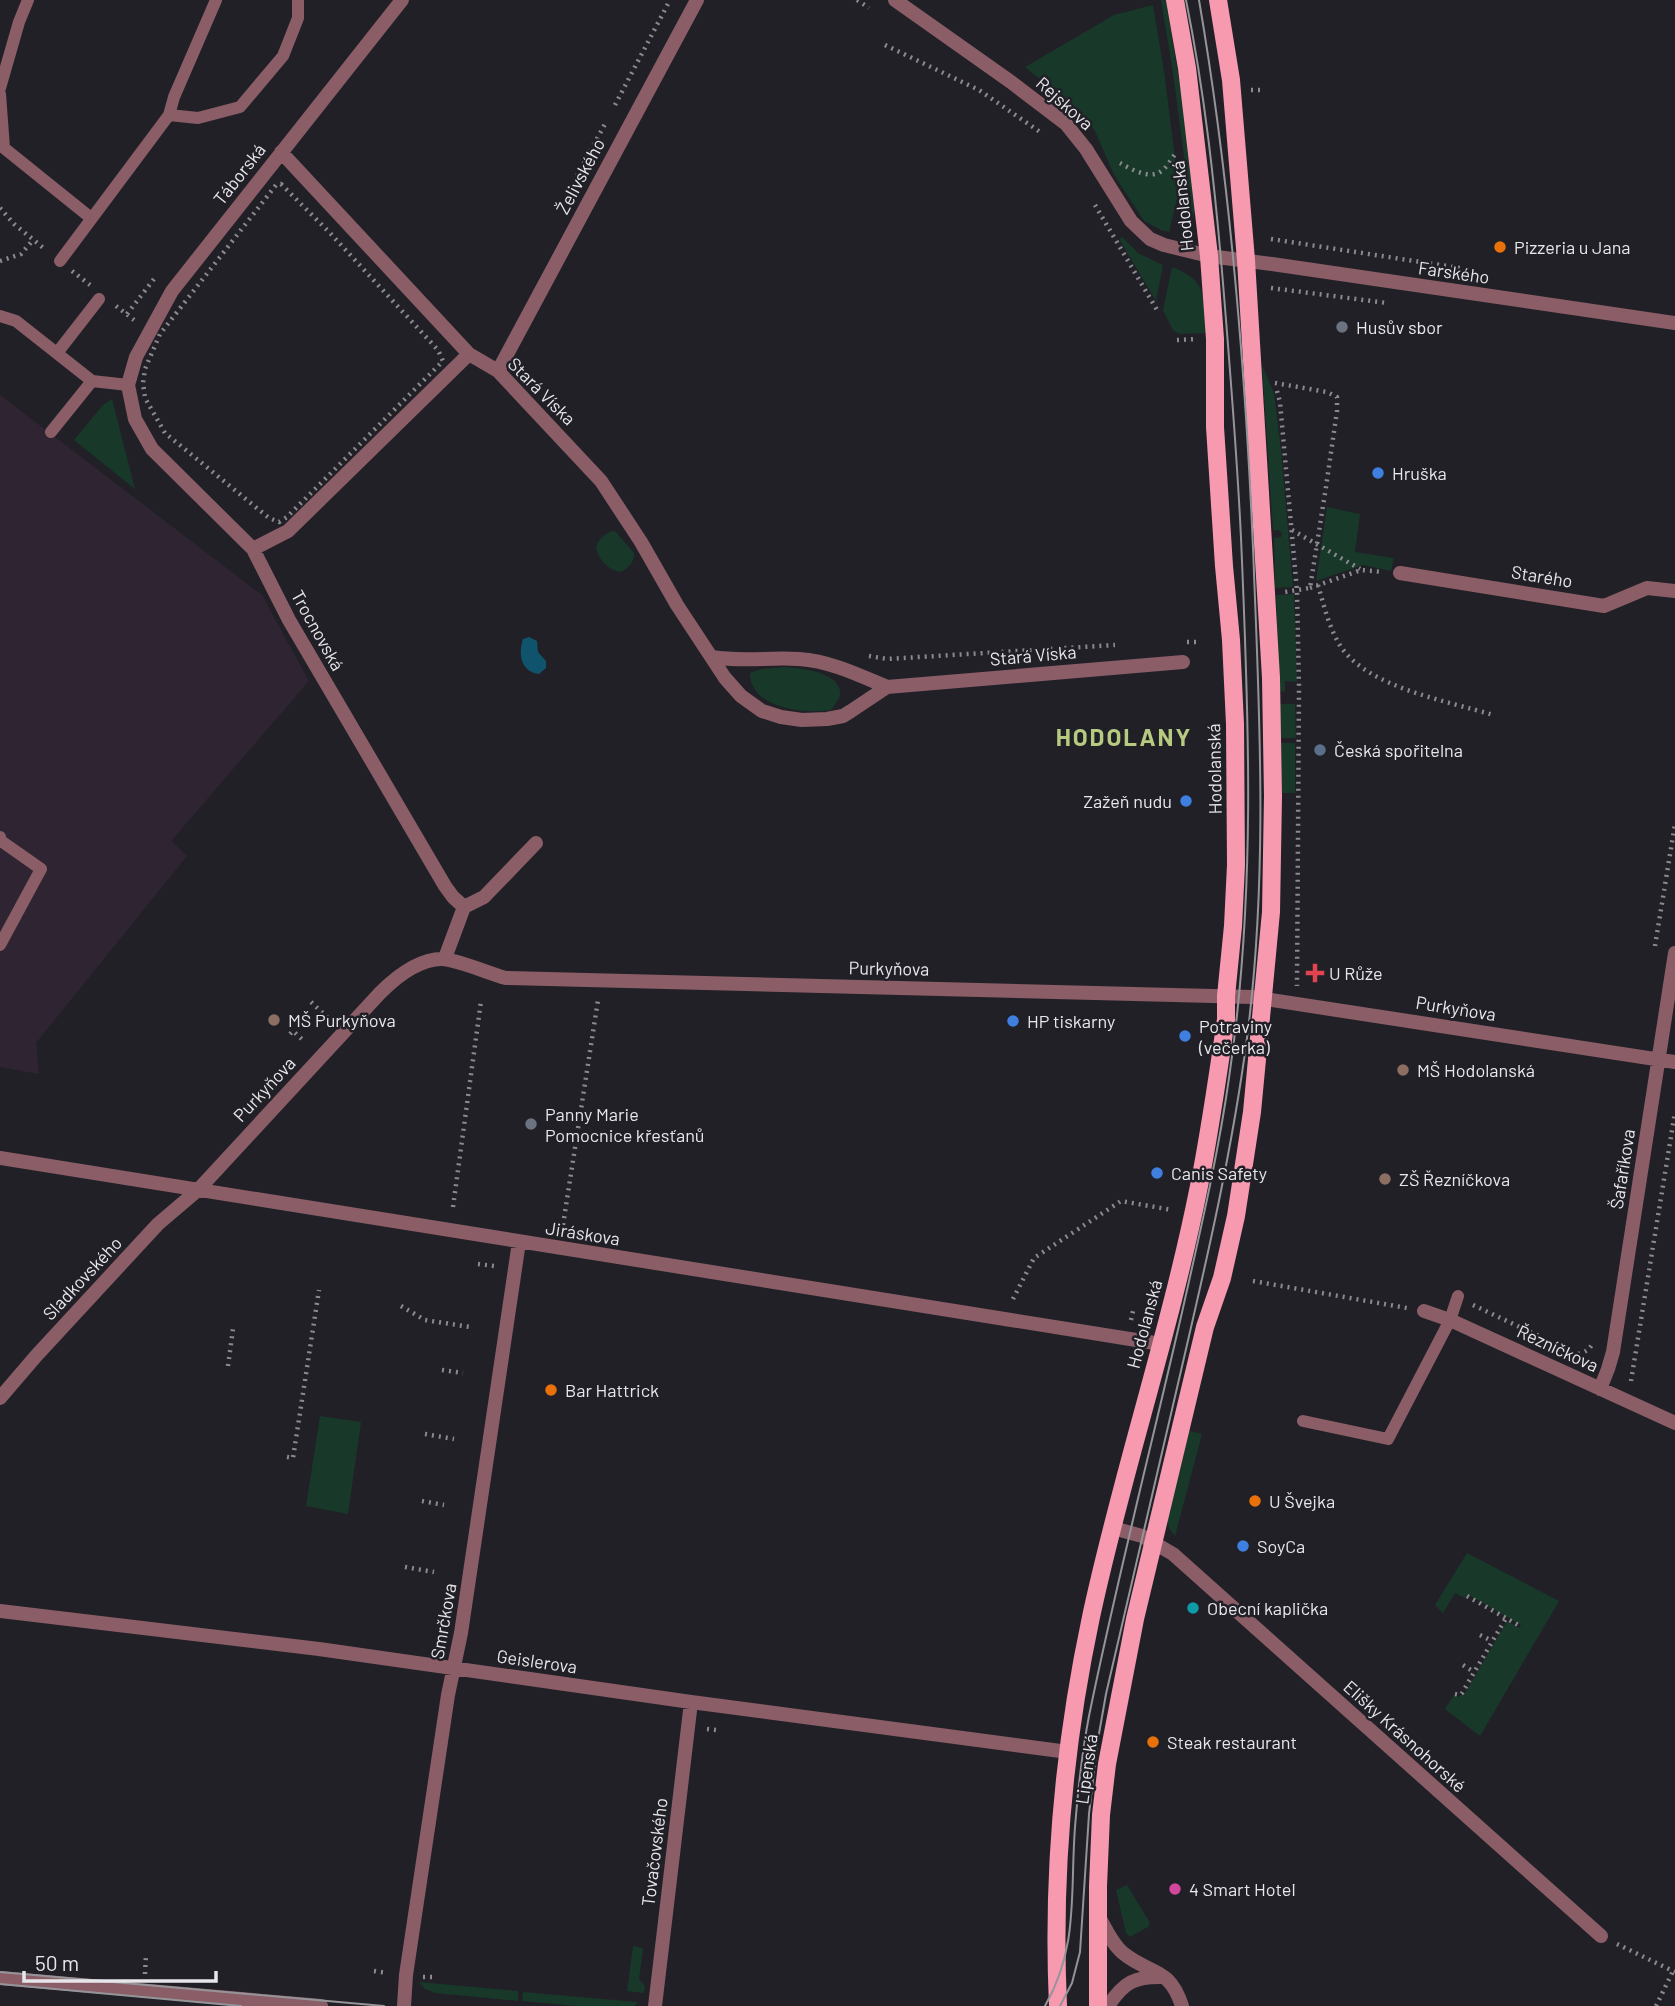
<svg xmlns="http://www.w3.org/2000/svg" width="1675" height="2006" font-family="Barlow,sans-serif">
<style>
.industrial{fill:#2f2431}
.green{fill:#183829}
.water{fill:#10536c}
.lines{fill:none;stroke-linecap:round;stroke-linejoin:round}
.path{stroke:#8a8a8f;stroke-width:4.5;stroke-dasharray:2 5;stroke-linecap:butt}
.lane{stroke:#8b5e67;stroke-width:12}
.street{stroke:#8b5e67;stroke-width:14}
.primary{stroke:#f89aaf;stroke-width:18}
.tram{stroke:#949499;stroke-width:2}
.food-dot{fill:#e8710a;stroke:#212027;stroke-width:2.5}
.worship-dot{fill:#6b7280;stroke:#212027;stroke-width:2.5}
.shop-dot{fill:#3f7fe0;stroke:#212027;stroke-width:2.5}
.service-dot{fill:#5c6f8a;stroke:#212027;stroke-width:2.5}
.health-dot{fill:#e0444e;stroke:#212027;stroke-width:2.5}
.education-dot{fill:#8d6e63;stroke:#212027;stroke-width:2.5}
.culture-dot{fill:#0f9aa8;stroke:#212027;stroke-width:2.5}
.hotel-dot{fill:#d1479c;stroke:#212027;stroke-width:2.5}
.labels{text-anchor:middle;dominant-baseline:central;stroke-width:5;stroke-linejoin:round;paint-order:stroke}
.street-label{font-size:18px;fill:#e7e7eb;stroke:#212027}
.poi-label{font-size:18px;fill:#e7e7eb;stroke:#212027;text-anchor:start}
.district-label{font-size:24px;font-weight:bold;letter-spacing:2px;fill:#b6ca80;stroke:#212027}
</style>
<rect width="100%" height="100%" fill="#212027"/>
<path class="industrial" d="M0,395l262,200 47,86 -138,160 16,15 -151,187 3,31 -39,-7z"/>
<path class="green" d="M1161,0h5l1,6c8,53 19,106 24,160 1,14 5,29 4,43 -1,10 -6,16 -15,21l8,-43 -15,-114z
M1153,5l11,66 15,119 -10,42 -8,-2 -17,-9 -30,-46 -19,-44 -16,-20 -54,-44 89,-52z
M1122,237l16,16 25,12 -7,36 -37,-62z
M1172,267c37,14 31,31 34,66l-27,1 -6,-4 -10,-20z
M1262,365l12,28 7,57 12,137 -18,1 -1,-50 7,-1 1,-4 -3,-3h-6z
M112,399l23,90 -61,-49 29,-35z
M1327,507l33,7 -5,38 39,6 -3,13 -28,-6 -47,16z
M615,531l19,22c1,9 -6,16 -14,19 -12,-2 -22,-13 -24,-25 3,-8 10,-16 19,-16z
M1294,594l3,88 -12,-1v11l-6,-1 -3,-96z
M785,667c14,1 58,5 55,28 -1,5 -6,11 -9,15 -25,4 -81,-1 -81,-37l11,-4z
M1278,704h17l1,34h-17z
M1281,743h14v50h-14z
M320,1416l41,6 -13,92 -42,-8z
M1187,1430l15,4 -27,102 -6,-8 -2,-10z
M1467,1553l92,48 -79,135 -35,-27 9,-14 4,2 7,-4 42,-72 12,7 2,-3 -54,-31 -2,4 -10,-5 -12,20 -8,-8z
M1127,1885l23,38 -2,4 -18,10 -4,-4 -10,-43z
M633,1946l10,2 -4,31 6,7 -1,7 -17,-2z
M419,1982l99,9v10l-83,-8 -10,-4z
M523,1992l115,10 -3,4h-60l-53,-5z"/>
<path class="water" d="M529,637l8,4 1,11 8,9v7l-7,6c-18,-2 -21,-20 -16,-35z"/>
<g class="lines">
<path class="path" d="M857,0l12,8
M885,45l94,45 64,44
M1251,90h12
M615,105l55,-105
M1120,163c11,6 28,16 40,9 7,-4 11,-13 16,-19
M577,176l29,-54
M281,184l49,49 108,117 5,11 -156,156 -8,5 -10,-4 -104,-85 -20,-35 -2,-15 2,-14 15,-35 116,-149z
M1095,205l62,105
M0,208l14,16 32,26
M1271,239l189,29
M0,261l21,-7 12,-14
M72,271l18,14
M1271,288l116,15
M116,306l18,14
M127,314l27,-35
M1177,340l20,-1
M1275,383l52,9 10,5v14l-11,76 -16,101 -25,4
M1277,391l3,11 17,189 2,96 -2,299
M1292,530l68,39
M1318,585c6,21 11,43 23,62 28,41 107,54 152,68
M1310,588l51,-18 22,2
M1187,642h12
M869,656l18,3 228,-14
M1655,946l20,-122
M311,1002l17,16
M290,1034l3,-3 12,11
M453,1207l28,-206
M563,1225l35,-225
M478,1264l16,2
M1253,1281l154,27
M1013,1299l21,-41 87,-57 51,9
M1473,1305l68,32
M401,1306l24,14 45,7
M1131,1320l2,-9
M1578,1354c7,-2 12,-4 15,-12
M228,1366l5,-37
M442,1370l21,3
M1631,1381l44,-269
M425,1434l29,5
M287,1457l6,1 26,-168
M422,1501l22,4
M405,1567l29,5
M1467,1596l53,30
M1480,1635l12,6
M1463,1665l11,7
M1455,1694l5,1 2,-2 44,-75
M707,1729l9,1
M1617,1944l58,28
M374,1971l13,2
M145,1974l1,-20
M423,1977h12
M1656,2006l17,-35"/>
<path class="lane" d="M0,88l19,-66 9,-22
M0,94l4,54 87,70
M169,115l29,3 42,-11 43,-51 15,-38v-18
M60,261l109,-146 5,-18 42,-97
M0,316l16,5 76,60 36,4
M57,353l42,-54
M51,432l41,-51
M0,837l1,4 40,28 -41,76
M1303,1421l85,18 62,-119 8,-24"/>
<path class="street" d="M402,0l-230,291 -36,66 -8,28 7,34 17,30 101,100 36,71 156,266 8,11 11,10 -19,51
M895,0l116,82 55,42 20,25 45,72 19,18 14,6 45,11 63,8 403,59
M281,152l188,202 29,17 103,110 40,61 36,63 48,73 16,18 21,15 19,6 21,3 25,-1 16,-3 8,-5 36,-24 296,-25
M498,371l199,-371
M253,549l35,-18 181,-177
M1400,573l204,33 43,-18 28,3
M712,657c30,5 57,0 87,2 31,2 60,16 88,28
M464,907l20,-10 52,-54
M0,1158l1161,186
M1424,1311l26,9 225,103
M1600,1389l8,-20 5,-17 62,-399
M0,1398l36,-42 122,-132 40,-34 182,-197c16,-16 38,-34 62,-34 13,0 49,15 64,19l746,19 423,65
M1113,1528l29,8 31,18 428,382
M0,1611l319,38 372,53 377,50
M1099,1917c7,12 13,27 24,36 27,22 46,13 59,53
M0,1978l321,28
M404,2006l2,-31 42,-280 13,-62 58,-391
M655,2006l36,-304
M1108,2006c16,-24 27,-30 56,-29"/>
<path class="primary" d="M1058,2006c-6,-130 6,-262 33,-389 31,-145 79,-285 108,-431 11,-55 19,-111 27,-167v-23l7,-70 3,-61 -1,-141 -4,-84 -7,-74 -9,-139v-88l-6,-83 -22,-188 -12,-68
M1098,2006v-120l3,-71 6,-51 28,-145 70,-292 17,-49 14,-62 16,-104 19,-200 2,-116 -2,-118 -5,-85 -20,-333 -15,-180 -13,-80"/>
<path class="tram" d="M0,1972l384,34
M0,1984l241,22
M1045,2006c34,-59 25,-114 30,-179 3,-37 7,-75 14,-111 28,-137 63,-272 94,-408 17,-76 35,-152 46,-230 27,-182 20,-358 12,-540 -4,-85 -11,-170 -18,-255 -8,-95 -18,-189 -37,-283
M1060,2006l12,-23 8,-31 9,-138 8,-69 9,-51c24,-107 49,-213 74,-319 26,-112 52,-223 67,-337 19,-146 14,-292 8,-439 -7,-200 -22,-401 -56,-599"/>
</g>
<g class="food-dot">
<circle cx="1500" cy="247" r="7"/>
<circle cx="551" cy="1390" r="7"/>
<circle cx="1255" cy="1501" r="7"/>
<circle cx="1153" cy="1742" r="7"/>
</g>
<g class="worship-dot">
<circle cx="1342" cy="327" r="7"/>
<circle cx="531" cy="1124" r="7"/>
</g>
<g class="shop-dot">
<circle cx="1378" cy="473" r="7"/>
<circle cx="1186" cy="801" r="7"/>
<circle cx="1013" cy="1021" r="7"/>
<circle cx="1185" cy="1036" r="7"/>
<circle cx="1157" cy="1173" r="7"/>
<circle cx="1243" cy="1546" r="7"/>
</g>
<circle class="service-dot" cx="1320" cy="750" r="7"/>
<path class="health-dot" d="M1311.5 962.5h7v7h7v7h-7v7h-7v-7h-7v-7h7z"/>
<g class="education-dot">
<circle cx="274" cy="1020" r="7"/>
<circle cx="1403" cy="1070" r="7"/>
<circle cx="1385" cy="1179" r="7"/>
</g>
<circle class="culture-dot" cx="1193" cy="1608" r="7"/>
<circle class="hotel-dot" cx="1175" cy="1889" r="7"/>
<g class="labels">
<g class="street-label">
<text transform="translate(1065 103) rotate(42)">Rejskova</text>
<text transform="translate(239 174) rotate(-52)">Táborská</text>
<text transform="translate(580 176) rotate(-62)">Želivského</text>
<text transform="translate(1182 206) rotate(-96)">Hodolanská</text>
<text transform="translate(1454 272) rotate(8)">Farského</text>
<text transform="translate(542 391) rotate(45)">Stará Víska</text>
<text transform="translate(1542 576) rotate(9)">Starého</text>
<text transform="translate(318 630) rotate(61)">Trocnovská</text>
<text transform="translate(1033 655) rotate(-5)">Stará Víska</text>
<text transform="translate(1214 769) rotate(-91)">Hodolanská</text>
<text transform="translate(889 968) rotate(1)">Purkyňova</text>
<text transform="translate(1456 1008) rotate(9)">Purkyňova</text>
<text transform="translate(264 1089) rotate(-47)">Purkyňova</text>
<text transform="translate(1622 1169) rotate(-81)">Šafaříkova</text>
<text transform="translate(583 1233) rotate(9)">Jiráskova</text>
<text transform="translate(82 1278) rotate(-47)">Sladkovského</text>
<text transform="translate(1144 1324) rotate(-75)">Hodolanská</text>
<text transform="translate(1558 1348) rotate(25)">Řezníčkova</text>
<text transform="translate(443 1621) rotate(-80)">Smrčkova</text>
<text transform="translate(537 1661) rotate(8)">Geislerova</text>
<text transform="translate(1405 1736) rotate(42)">Elišky Krásnohorské</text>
<text transform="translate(1086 1769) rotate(-82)">Lipenská</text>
<text transform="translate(654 1852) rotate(-83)">Tovačovského</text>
</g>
<g class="poi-label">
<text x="1514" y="247">Pizzeria u Jana</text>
<text x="1356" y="327">Husův sbor</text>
<text x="1392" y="473">Hruška</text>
<text x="1334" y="750">Česká spořitelna</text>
<text x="1172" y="801" text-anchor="end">Zažeň nudu</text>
<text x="1329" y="973">U Růže</text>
<text x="288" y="1020">MŠ Purkyňova</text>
<text x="1027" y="1021">HP tiskarny</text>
<text x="1199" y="1026">Potraviny<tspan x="1199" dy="21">(večerka)</tspan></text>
<text x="1417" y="1070">MŠ Hodolanská</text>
<text x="545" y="1114">Panny Marie<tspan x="545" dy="21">Pomocnice křesťanů</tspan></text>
<text x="1171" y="1173">Canis Safety</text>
<text x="1399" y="1179">ZŠ Řezníčkova</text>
<text x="565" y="1390">Bar Hattrick</text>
<text x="1269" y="1501">U Švejka</text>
<text x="1257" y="1546">SoyCa</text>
<text x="1207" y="1608">Obecní kaplička</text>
<text x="1167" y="1742">Steak restaurant</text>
<text x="1189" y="1889">4 Smart Hotel</text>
</g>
<g class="district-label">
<text x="1124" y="736">HODOLANY</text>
</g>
</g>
<path d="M24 1971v10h192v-10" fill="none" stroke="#e7e7eb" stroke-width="3.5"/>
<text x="35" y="1971" font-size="21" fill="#e7e7eb" stroke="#212027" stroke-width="5" paint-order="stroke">50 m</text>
</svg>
